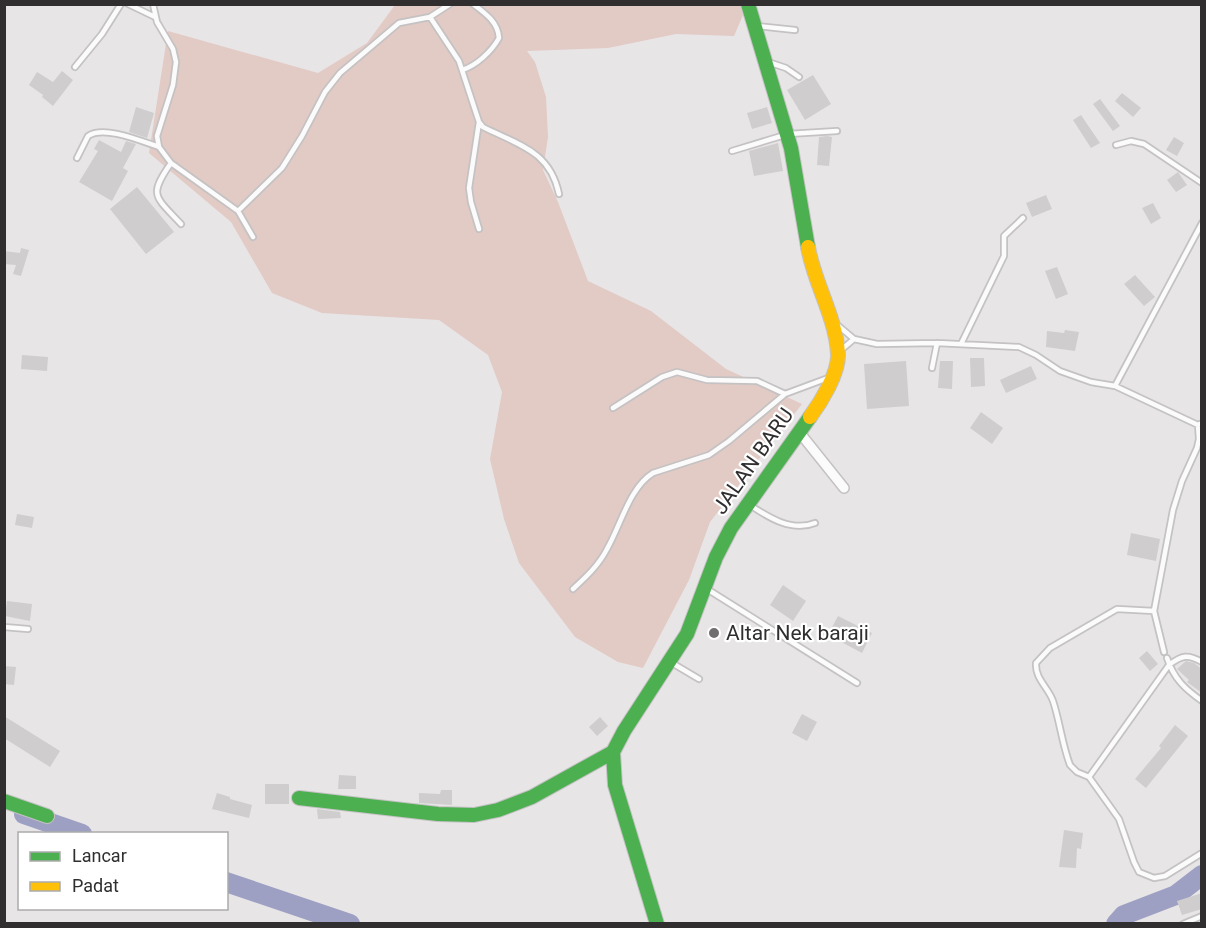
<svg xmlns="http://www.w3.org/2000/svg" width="1206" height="928" font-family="Roboto,sans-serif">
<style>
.green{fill:#e2cac5}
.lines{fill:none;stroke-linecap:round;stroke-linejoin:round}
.river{stroke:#9da0c3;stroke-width:20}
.building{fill:#d0cdce}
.lane-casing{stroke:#c4c2c3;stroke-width:8}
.street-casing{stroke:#c4c2c3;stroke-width:12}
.fast-casing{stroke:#c4c2c3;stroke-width:16}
.slow-casing{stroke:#c4c2c3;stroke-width:16}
.lane{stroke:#fcfbfb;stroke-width:4.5}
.street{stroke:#fcfbfb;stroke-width:9}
.fast{stroke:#4caf50;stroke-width:14}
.slow{stroke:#ffc107;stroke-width:14}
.poi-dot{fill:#706e6f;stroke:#fff;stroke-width:2}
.labels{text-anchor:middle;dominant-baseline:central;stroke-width:4.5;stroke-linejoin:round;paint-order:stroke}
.street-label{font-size:21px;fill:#302e2f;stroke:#fff}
.poi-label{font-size:21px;fill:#302e2f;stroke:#fff;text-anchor:start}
</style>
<rect width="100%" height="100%" fill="#e8e5e7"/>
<path class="green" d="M395,5h345l3,10 -9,21 -58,-2 -68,14 -81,3 8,11 11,35 2,40 -5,33 15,32 30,79 63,30 75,58 76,35 -92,118 -21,58 -46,88 -25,-6 -43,-25 -56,-74 -15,-44 -14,-60 12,-67 -14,-37 -49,-35 -117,-7 -50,-20 -41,-71 -82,-69 19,-122 150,42 49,-30z"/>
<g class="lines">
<path class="river" d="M24,814l58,20
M226,882l124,42
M1116,924l8,-9 52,-20 26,-20"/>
</g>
<path class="building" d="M62,71l11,9 -20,26 -11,-9 1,-2 -14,-10 8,-13 16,10z
M813,75l18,29 -26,16 -18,-30z
M1122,93l19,15 -8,9 -18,-16z
M1100,99l20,27 -7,5 -20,-27z
M136,107l18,6 -7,25 -18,-6z
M767,107l5,16 -20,6 -5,-16z
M1081,115l19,28 -9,5 -18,-28z
M827,136l5,1 -3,29 -12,-1 2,-28z
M1174,137l10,6 -7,13 -11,-6z
M99,140l22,12 5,-11 10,3 -13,24 5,3 -16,30 -33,-19 19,-31 -4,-2z
M778,143l5,28 -29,5 -5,-25z
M1178,172l9,13 -11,7 -9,-12z
M137,187l37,45 -28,22 -36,-45z
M1046,195l6,14 -20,8 -6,-14z
M1153,203l8,15 -10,6 -9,-16z
M21,248l8,2 -8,26 -8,-2 3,-9 -12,-1v-13l16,2z
M1057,267l11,27 -12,5 -11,-28z
M1135,275l20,22 -11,9 -20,-22z
M1065,330l14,2 -4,19 -29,-4 1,-16 17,2z
M22,355l26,2 -1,14 -26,-2z
M970,358h14l1,28 -14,1z
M906,361l3,45 -42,3 -3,-45z
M940,361h13l-1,28 -14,-1z
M1031,366l6,13 -31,14 -6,-13z
M981,412l22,16 -11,16 -22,-16z
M17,514l17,3 -2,11 -17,-3z
M1131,533l29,6 -4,22 -29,-6z
M783,585l23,16 -13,20 -23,-16z
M7,601l25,3 -2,17 -25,-5z
M838,616l34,17 -10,20 -34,-18z
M1147,651l11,13 -8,7 -11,-13z
M1186,661l8,2 8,6v24l-15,-11 2,-2 -12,-11z
M4,666l12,1 -2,18 -10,-1z
M802,714l15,8 -10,19 -15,-8z
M4,716l56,35 -10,16 -46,-29z
M600,717l8,9 -11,10 -8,-9z
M1175,725l13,11 -42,52 -11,-9 26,-31 -2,-2z
M339,775l17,1v13h-18z
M265,784h24v20h-24z
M441,790h11v15l-33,-2v-10l21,1z
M217,793l13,4v2l22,6 -3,13 -37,-9z
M317,809l23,3 1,6 -23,1z
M1064,830l19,3 -2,16 -4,-1 -1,20 -17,-1z
M1202,893v16l-20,6 -5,-14z"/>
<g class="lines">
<defs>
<path id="lane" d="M128,4l27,13
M153,4l4,18 16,27 3,13 -3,23 -16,51 2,11 12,16 67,48 15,26
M430,17l29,44 20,61 4,5c36,18 67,24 76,67
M757,26l38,4
M768,62l18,6 13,9
M75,67l27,-33 19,-30
M462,70c14,-4 30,-19 37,-32 -1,-16 -14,-25 -26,-34
M479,122l-10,66 2,14 8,27
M1116,145l15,-4 13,3 58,39
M732,151l56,-17 49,-3
M77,158l11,-22c16,-11 53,5 71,11
M171,163c-23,33 -16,33 10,61
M238,211l44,-43 20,-32 23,-44 15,-19 59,-50 31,-6 20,-13
M835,323l19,16
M961,344l43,-88v-20l19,-18
M841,350l13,-11 23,5 60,-1 82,4 17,8 24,16 31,11 24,4 83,39 4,-2
M932,368l5,-25
M1115,386l87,-163
M613,408l49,-31 15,-5 30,8 50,1 28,13
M750,505c19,13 42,27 65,18
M573,589c13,-12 26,-24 34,-40 14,-24 22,-61 46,-76l56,-18 20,-14 56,-47 43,-16
M707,589l150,94
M1154,611l-37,-2 -67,39 -14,15c-1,16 12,24 17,38 7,21 9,43 17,64l7,7 12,5 30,42 15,43 5,10 15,6 11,-2 37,-23
M4,627l24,2
M1164,652l-10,-41 19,-101 9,-29 15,-33 2,-9 -1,-14
M1167,658c7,21 18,31 35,43
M672,663l27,16
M1089,777l80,-112c13,-10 19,-11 33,-3
M1183,924l19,-8"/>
<path id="street" d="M800,433l44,55"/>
<path id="fast" d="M748,4l43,144 17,99
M299,798l139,16 36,1 24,-5 34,-13 81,-45
M4,801l43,15
M657,924l-42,-139 -2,-33 11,-21 63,-97 29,-77 15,-29 79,-111"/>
<path id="slow" d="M808,247c6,36 28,70 30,107 1,19 -17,48 -28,63"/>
</defs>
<use href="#lane" class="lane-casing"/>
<use href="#street" class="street-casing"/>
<use href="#fast" class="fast-casing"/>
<use href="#slow" class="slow-casing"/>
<use href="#lane" class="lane"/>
<use href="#street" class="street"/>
<use href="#fast" class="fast"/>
<use href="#slow" class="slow"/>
</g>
<circle class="poi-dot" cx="714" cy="633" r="6"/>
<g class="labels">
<g class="street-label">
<text transform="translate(753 461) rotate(-55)">JALAN BARU</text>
</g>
<g class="poi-label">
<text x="726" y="633">Altar Nek baraji</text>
</g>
</g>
<rect width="1206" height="928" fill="none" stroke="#302e2f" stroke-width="12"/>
<rect x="18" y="832" width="210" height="78" fill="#ffffff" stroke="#acabac" stroke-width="1.5"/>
<rect x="30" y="852" width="30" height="9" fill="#4caf50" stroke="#acabac" stroke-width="1.5"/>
<text x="72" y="862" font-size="18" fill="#302e2f">Lancar</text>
<rect x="30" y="882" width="30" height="9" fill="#ffc107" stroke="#acabac" stroke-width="1.5"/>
<text x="72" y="892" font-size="18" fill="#302e2f">Padat</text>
</svg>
